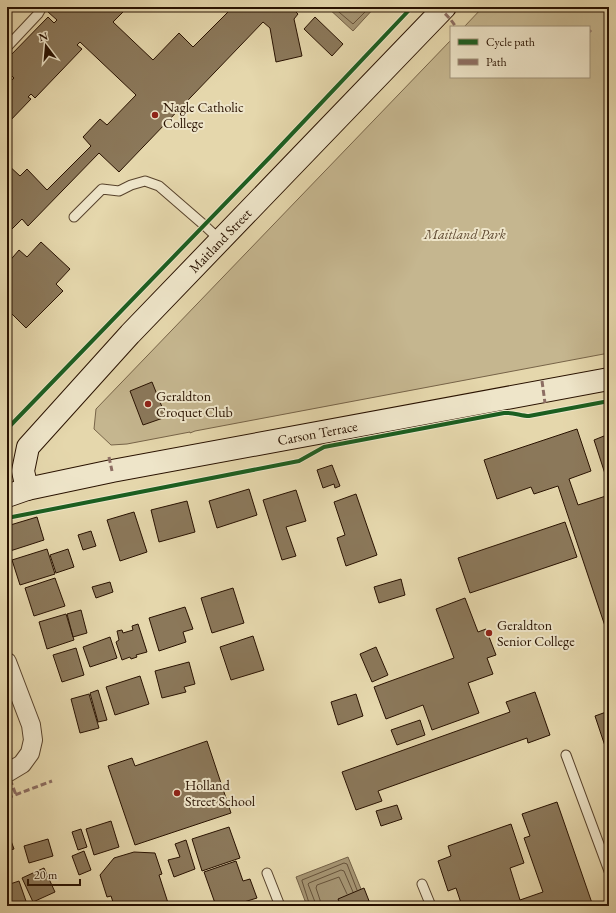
<svg xmlns="http://www.w3.org/2000/svg" width="616" height="913" font-family="'EB Garamond',serif">
<style>
.green{fill:#c5b68f;stroke:#776448}
.water{fill:#a59472;stroke:#736045}
.lines{fill:none;stroke-linecap:round;stroke-linejoin:round}
.shore{stroke:#67533a;stroke-width:1}
.building{fill:#8b785a;stroke:#291201}
.service-casing{stroke:#58432c;stroke-width:11}
.minor-casing{stroke:#58432c;stroke-width:20}
.secondary-casing{stroke:#291201;stroke-width:24}
.service{stroke:#eee5c9;stroke-width:9}
.minor{stroke:#eee5c9;stroke-width:18}
.secondary{stroke:#eee5c9;stroke-width:22}
.quiet{stroke:#8d6e63;stroke-width:3;stroke-dasharray:6 3;stroke-linecap:butt}
.cycleway-casing{stroke:#eee5c9;stroke-width:6}
.cycleway{stroke:#1b5e20;stroke-width:4}
.poi-dot{fill:#8f2418;stroke:#eee5c9;stroke-width:1.5}
.labels{text-anchor:middle;dominant-baseline:central;stroke-width:4;stroke-linejoin:round;paint-order:stroke}
.poi-label{font-size:14px;fill:#291201;stroke:#eee5c9;text-anchor:start}
.park-label{font-size:14px;font-style:italic;fill:#604b33;stroke:#eee5c9}
.street-label{font-size:14px;fill:#291201;stroke:#eee5c9}
</style>
<rect width="100%" height="100%" fill="#e5d7ac"/>
<filter id="stains"><feTurbulence type="fractalNoise" baseFrequency=".005" numOctaves="4"/><feColorMatrix values="0 0 0 0 .2 0 0 0 0 .09 0 0 0 0 .02 0 0 0 .5 -.17"/></filter>
<radialGradient id="worn" r=".72"><stop offset=".6" stop-color="#630" stop-opacity="0"/><stop offset="1" stop-color="#630" stop-opacity=".3"/></radialGradient>
<path class="green" d="M483,7h126v346l-414,78 -5,2v-1l-63,12 -16,1 -17,-16 2,-20 355,-369v37h138v-50h-125z"/>
<path class="water" d="M327,7h48l-22,24z
M348,857l20,49h-61l-11,-29z"/>
<g class="lines">
<path class="shore" d="M333,7l20,17 17,-17
M310,906l-8,-25v-1l42,-17 3,1 10,26
M315,906v-4l-7,-18 1,-1 32,-13 3,1 9,21
M321,906l-1,-6 -4,-12 1,-3 22,-8 8,17"/>
</g>
<path class="building" d="M53,7h75l-15,15 40,38 26,-27 14,14 40,-40h58l7,7 -4,5 8,37 -26,6 -6,-34 -7,-6 -144,150 -20,-19 -71,73 -6,-7 -15,15v-70l13,12 7,-7 20,21 44,-44 -8,-9 17,-18 7,6 29,-30 -56,-53 -3,3 5,4 -47,49 -4,-4 -3,3 3,2 -24,25v-47l4,4 3,-3 -7,-7v-12l41,-42 6,6 3,-3 -9,-8z
M315,17l28,27 -11,12 -28,-27z
M41,242l29,27 -14,15 7,7 -37,37 -17,-17 -2,2v-49l12,-14 8,7z
M152,382l14,35 -23,8 -13,-34z
M577,429l14,42 -22,8 9,26 31,-10v143l-51,-152 -24,8 -3,-7 -34,12 -13,-39z
M609,434v52l-15,-46z
M332,465l8,21 -5,2 -1,-4 -11,4 -6,-18z
M249,489l8,26 -40,13 -8,-27z
M296,490l10,31 -20,6 10,29 -14,4 -19,-60z
M356,494l21,61 -31,11 -9,-28 8,-3 -11,-33z
M187,501l8,31 -36,10 -8,-32z
M134,512l13,40 -27,9 -13,-41z
M37,517l7,23 -37,12v-26z
M565,522l12,35 -107,36 -12,-35z
M91,531l5,15 -13,4 -5,-15z
M47,549l8,25 -35,11 -8,-25z
M68,549l6,18 -18,6 -6,-18z
M55,578l10,28 -31,10 -9,-28z
M401,579l4,16 -26,8 -5,-16z
M110,582l3,10 -17,6 -4,-11z
M233,588l11,35 -32,10 -11,-35z
M465,598l13,34 8,-3 10,26 -9,3 6,16 -25,9 11,30 -47,17 -9,-25 -37,14 -12,-32 80,-29 -18,-49z
M185,607l8,22 -10,3 3,10 -27,9 -10,-33z
M81,610l6,23 -14,4 -6,-23z
M66,614l8,26 -27,9 -8,-27z
M138,624l9,28 -11,3 1,2 -6,2 -1,-2 -8,3 -6,-18 3,-2 -2,-9 5,-1 1,3 10,-3 -1,-4z
M253,636l11,34 -33,10 -11,-33z
M110,637l7,21 -27,9 -7,-20z
M376,647l12,28 -16,7 -12,-28z
M76,648l8,27 -22,7 -9,-27z
M189,662l6,22 -11,3 2,5 -24,6 -7,-27z
M140,676l9,28 -34,11 -9,-28z
M98,690l9,30 -9,2 -8,-29z
M535,692l15,43 -22,8 -1,-5 -149,53 4,10 -26,9 -14,-38 168,-60 -4,-10z
M89,694l10,34 -19,5 -9,-34z
M356,694l7,22 -25,9 -7,-23z
M609,711v47l-14,-42z
M420,720l5,15 -28,10 -6,-15z
M207,741l24,72 -96,32 -27,-79 24,-8 3,8z
M557,802l36,104h-131l-6,-18 -8,3 -10,-30 13,-5 -3,-10 63,-22 13,39 -14,5 10,32 23,-8 -19,-54 6,-2 -8,-22z
M397,805l5,14 -21,7 -5,-15z
M111,821l8,26 -25,8 -8,-26z
M229,827l11,31 -38,13 -10,-32z
M81,829l6,18 -9,3 -6,-18z
M7,830l7,19 -7,2z
M48,839l5,17 -24,7 -5,-17z
M186,840l9,29 -21,8 -6,-17 12,-3 -5,-13z
M84,851l7,19 -12,5 -7,-19z
M134,852l21,1 7,21 -3,1 10,31h-69l13,-4 -2,-6 -4,1 -7,-22 14,-17z
M236,861l7,20 7,-2 7,19 -13,4 2,4h-30l-12,-34z
M44,868l11,24 -22,10 -11,-24z
M19,881l8,23 -4,2h-16v-21z
M364,888l7,18h-30l-3,-7z"/>
<g class="lines">
<defs>
<path id="service" d="M7,47l31,-33 4,-7
M74,217l28,-28 17,2 12,-6 14,-4 14,5 45,39 16,15
M566,755l43,116
M267,873l13,33
M422,884l9,22"/>
<path id="minor" d="M7,662l24,63 2,15 -3,13 -8,11 -15,9"/>
<g id="secondary">
<path id="s1" d="M27,489l-4,-18 5,-24 102,-113 315,-327"/>
<path id="s2" d="M7,496l20,-7 85,-18 497,-92"/>
</g>
</defs>
<use href="#service" class="service-casing"/>
<use href="#minor" class="minor-casing"/>
<use href="#secondary" class="secondary-casing"/>
<use href="#service" class="service"/>
<use href="#minor" class="minor"/>
<use href="#secondary" class="secondary"/>
<path class="quiet" d="M439,7l12,13 5,7
M589,32l2,-2
M542,381l3,22
M109,457l3,14
M7,723l2,5 -2,5
M7,771l9,24
M7,798l45,-17"/>
<defs>
<path id="cycleway" d="M7,429l265,-274 140,-148
M7,518l292,-57 25,-14 180,-34c9,-1 17,3 25,3l80,-15"/>
</defs>
<use href="#cycleway" class="cycleway-casing"/>
<use href="#cycleway" class="cycleway"/>
</g>
<g class="poi-dot">
<circle cx="155" cy="115" r="4"/>
<circle cx="148" cy="404" r="4"/>
<circle cx="489" cy="633" r="4"/>
<circle cx="177" cy="793" r="4"/>
</g>
<g class="labels">
<g class="poi-label">
<text x="163" y="107">Nagle Catholic<tspan x="163" dy="16">College</tspan></text>
<text x="156" y="396">Geraldton<tspan x="156" dy="16">Croquet Club</tspan></text>
<text x="497" y="625">Geraldton<tspan x="497" dy="16">Senior College</tspan></text>
<text x="185" y="785">Holland<tspan x="185" dy="16">Street School</tspan></text>
</g>
<g class="park-label">
<text x="465" y="234">Maitland Park</text>
</g>
<g class="street-label">
<text stroke="none"><textPath href="#s1" startOffset="325">Maitland Street</textPath></text>
<text stroke="none"><textPath href="#s2" startOffset="317">Carson Terrace</textPath></text>
</g>
</g>
<rect width="616" height="913" fill="none" stroke="#e5d7ac" stroke-width="24"/>
<rect x="8" y="8" width="600" height="897" fill="none" stroke="#291201" stroke-width="2"/>
<rect x="12" y="12" width="592" height="889" fill="none" stroke="#291201"/>
<rect x="450" y="26" width="140" height="52" fill="#eee5c9" stroke="#9f9179"/>
<rect x="458" y="39" width="20" height="6" fill="#1b5e20" stroke="#9f9179"/>
<text x="486" y="46" font-size="12" fill="#291201">Cycle path</text>
<rect x="458" y="59" width="20" height="6" fill="#8d6e63" stroke="#9f9179"/>
<text x="486" y="66" font-size="12" fill="#291201">Path</text>
<g transform="translate(46 46) rotate(344)" stroke="#eee5c9" stroke-width="3" paint-order="stroke">
<path d="M0-3L7 15L0 10L-7 15Z" fill="#291201"/>
<text y="-6" font-size="11" font-weight="bold" text-anchor="middle" fill="#291201">N</text>
</g>
<path d="M28 879v6h52v-6" fill="none" stroke="#291201" stroke-width="2"/>
<text x="34" y="879" font-size="12" fill="#291201" stroke="#eee5c9" stroke-width="3" paint-order="stroke">20 m</text>
<rect width="100%" height="100%" filter="url(#stains)"/>
<rect width="100%" height="100%" fill="url(#worn)"/>
</svg>
